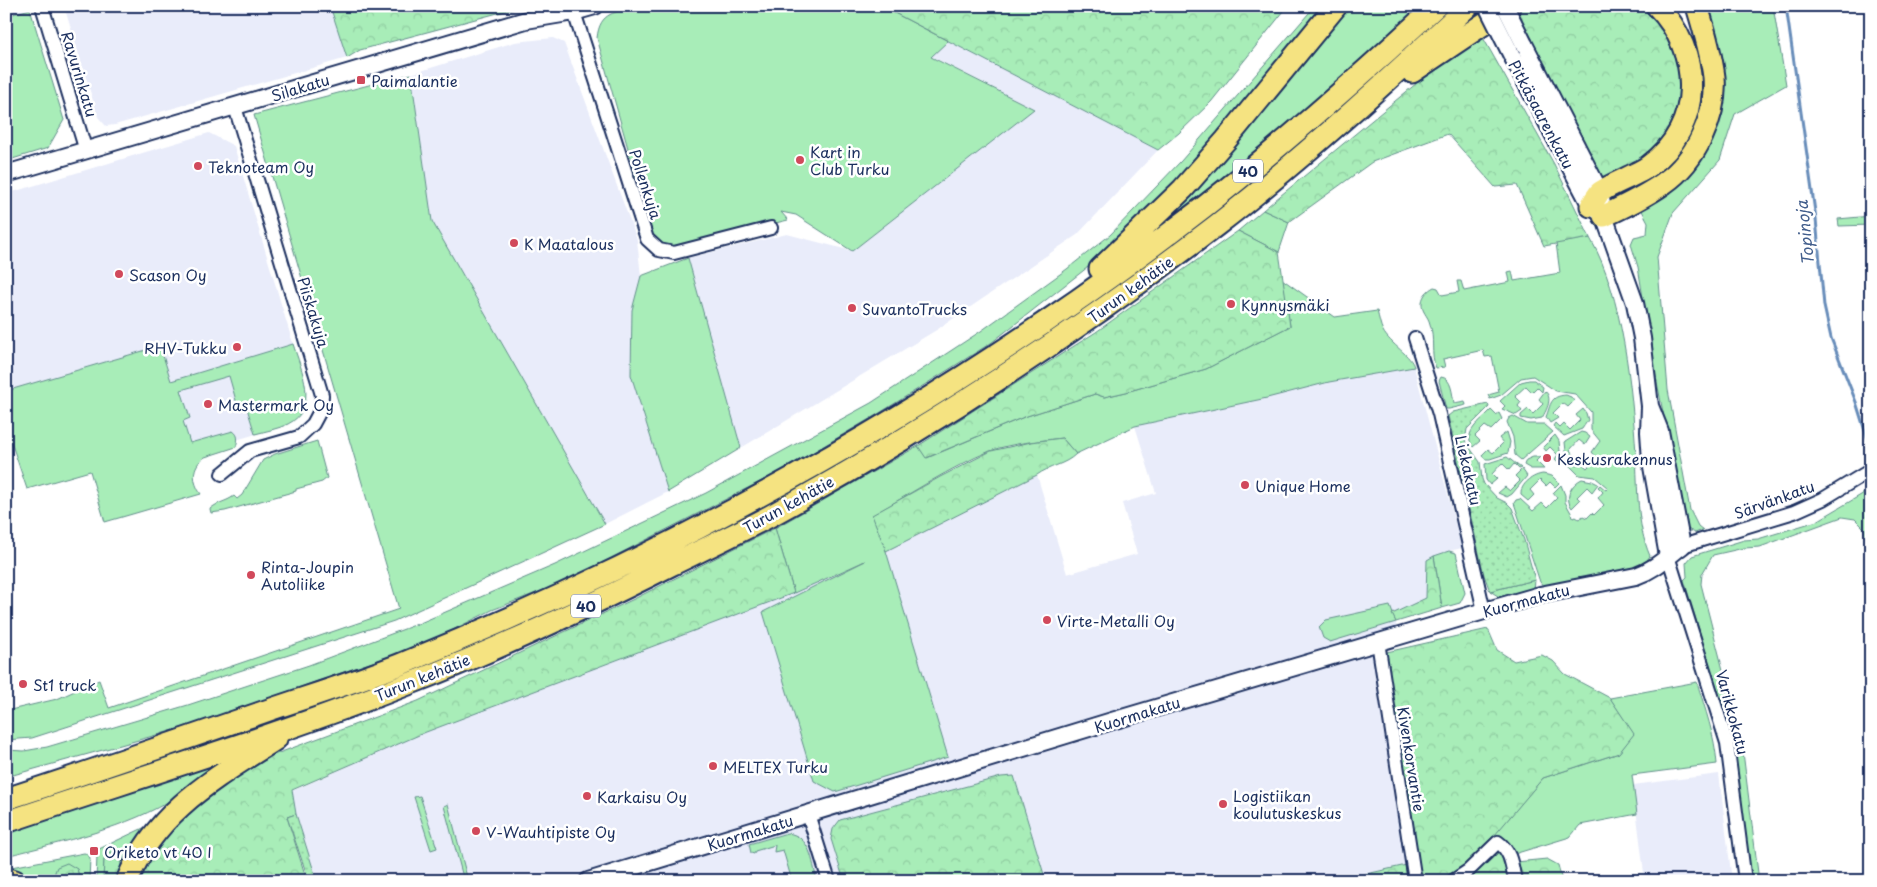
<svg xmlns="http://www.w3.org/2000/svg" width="1877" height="887" font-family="'Playpen Sans',sans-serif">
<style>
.built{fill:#e9ecfa}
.grass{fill:#a8edb8;stroke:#628e8b}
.forest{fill:url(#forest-crowns);stroke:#628e8b}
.park{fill:url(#park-dots);stroke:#628e8b}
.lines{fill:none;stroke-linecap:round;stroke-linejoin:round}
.stream{stroke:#688dba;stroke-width:3}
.minor-casing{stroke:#1b2f5e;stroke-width:16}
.tertiary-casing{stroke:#1b2f5e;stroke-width:20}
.trunk-casing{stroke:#1b2f5e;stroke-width:25}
.minor{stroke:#fff;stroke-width:12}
.tertiary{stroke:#fff;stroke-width:16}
.trunk{stroke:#f5e381;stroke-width:21}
.tertiary-bridge-casing{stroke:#1b2f5e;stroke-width:20;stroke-linecap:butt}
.tertiary-bridge{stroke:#fff;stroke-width:16}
.poi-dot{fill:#d1495b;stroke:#fff;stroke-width:2}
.labels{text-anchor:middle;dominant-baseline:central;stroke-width:5;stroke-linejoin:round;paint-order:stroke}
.shield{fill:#fff;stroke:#5f6d8e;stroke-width:1}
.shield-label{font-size:14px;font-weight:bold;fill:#1b2f5e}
.street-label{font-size:15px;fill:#1b2f5e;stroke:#fff}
.poi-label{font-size:15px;fill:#1b2f5e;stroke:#fff;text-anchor:start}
.water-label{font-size:16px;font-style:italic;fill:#425e8c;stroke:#fff}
</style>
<defs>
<pattern id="forest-crowns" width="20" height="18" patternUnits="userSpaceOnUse" patternTransform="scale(1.25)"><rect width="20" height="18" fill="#a8edb8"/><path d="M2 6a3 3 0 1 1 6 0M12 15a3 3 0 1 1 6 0" fill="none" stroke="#90cca1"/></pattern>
<pattern id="park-dots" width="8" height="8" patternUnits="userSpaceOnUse" patternTransform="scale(1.25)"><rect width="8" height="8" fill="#a8edb8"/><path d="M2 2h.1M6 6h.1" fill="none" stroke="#90cca1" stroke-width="1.8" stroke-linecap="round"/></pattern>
</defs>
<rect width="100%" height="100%" fill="#fff"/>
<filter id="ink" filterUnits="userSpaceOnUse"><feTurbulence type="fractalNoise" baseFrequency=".02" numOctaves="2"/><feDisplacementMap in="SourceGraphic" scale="10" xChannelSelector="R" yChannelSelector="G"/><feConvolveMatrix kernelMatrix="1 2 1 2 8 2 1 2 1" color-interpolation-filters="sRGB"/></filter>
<g filter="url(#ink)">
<path class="built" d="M6,6h23l1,3 -24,7z
M64,6h266l17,52 -232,67 -9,1 -8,-9z
M553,38l11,5 73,197 4,36 -9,34 -1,65 37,117 -63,32 -173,-303 -21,-147 104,-32z
M948,41l210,109 -81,85 -139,94 -197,119 -53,-190 99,-24 65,17 182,-142 -103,-53z
M209,133l25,13 71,238 1,19 -7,12 -16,11 -90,27 -33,-107 -154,45v-197z
M1414,367l48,181 -13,3 -22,9 -1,38 -33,16 3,8 1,15 -19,17 33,210 -76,17h-289l-32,-105 -183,63 13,42h-527l-21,-67 -4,-23 134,-59 368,-139 92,-42 151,-76 30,99 70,-20 -15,-51 34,-10 -21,-67 132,-28 62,-16z
M1719,774l13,107h-87l-12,-96z"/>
<path class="grass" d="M638,6h243l67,35 -17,16 103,52 -182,142 -56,-36 -15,-3 7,8 -112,27c-12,-1 -18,-2 -24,-13l-55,-196c3,-27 18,-25 41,-32z
M1315,6h11l-132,163 -69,69 -134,105 -113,71 -97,57 -219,112 -70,27 -67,34 -240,83 -179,50v-27l18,1 23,-4 141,-42 121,-40 111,-42 135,-58 151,-72 165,-90 110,-72 86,-62 43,-34 71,-74z
M1344,6h79l-116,103 -62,51 -102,80z
M1705,6h68l13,79 -51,29 -15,46 -47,53 -16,44 11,133 22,120 8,16 5,4 -8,3 -9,-5 -30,-151 -18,-110 -7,-23 3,-7 13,-3 1,-12 -8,-15 63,-55z
M30,9l34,111 -16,28 -42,13v-145z
M411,74l21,147 173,303 -211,97 -362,117 -26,2v-29l51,-12 42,-19 10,28 290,-99 -145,-494z
M1263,210l26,12 -10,30 -41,-21z
M1871,216v9l-32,1 -1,-7z
M1590,238c33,57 42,151 46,216 2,35 0,69 14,102l-5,7 -17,9 -84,15 -4,-5 -26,-79 2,-3 4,-1 13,12 9,-8 5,5 10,-10 -4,-5 8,-8 4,10v7l9,16 2,-1 3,2 4,-3 4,2 5,-5 2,2 10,-10 -6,-7 5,-6 -5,-5 2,-2 6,5 2,-2 -13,-11 -16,-2 -11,-11 4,-3 4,5 4,-4 7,6 10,-10 -5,-6 8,-11 -9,-11v-18l-16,-18 -19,-3 -23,-15 -12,2 -20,17 -11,4 -2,-4 11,-3 -7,-36 -7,1 -2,-7 -40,9 2,8 -9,1c-6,-14 -1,-30 -6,-44 -2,-9 -9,-12 -8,-22 1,-7 6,-12 12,-15l4,1 4,7 17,-3 -2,-11h4l3,10 46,-9 -2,-10 4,-1 2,10 46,-8 -4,-30z
M688,258l53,190 -73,44 -37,-117 1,-65 9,-34z
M1282,279l53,38 42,-6c2,7 3,14 6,20 7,13 29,25 31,36l-85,15 -62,16 -132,28 -59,28 -14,-16c-24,3 -50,5 -72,13 -39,16 -80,43 -117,64l13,36 62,206 -113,35 -21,-11 -51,-169 102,-51 -71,32 -19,-65 143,-82 9,12 97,-41 71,-23 9,3 22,-5 80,-23 84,-43z
M293,344c8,25 27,64 -5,80 -10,5 -22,7 -33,10l-10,-32 -8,2 -8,-28 -48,14 9,28 -7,3 7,22 43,-12c6,4 5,9 3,16l-31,10c-14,9 -13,25 -4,37l-96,28 -15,-51 -63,18 -21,-62v-36l154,-45 11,35z
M1441,377c11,1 11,17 13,26l11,-2 1,4 -17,4h-3l-7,-28z
M1529,380h5l9,7 -1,5 -5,-5 -5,5 -6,-6 -11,10 6,6 -3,4 4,5 -6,4 -14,-6 3,-3 -5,-5 21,-19z
M1545,391c8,7 2,18 -3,27l-11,2 -10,-2v-3l7,-6 5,5 10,-10 -4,-5z
M1566,395l5,2 3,4 -6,6 -5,-4 -10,10 5,5 -8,5 -4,-6c5,-13 4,-21 20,-22z
M1583,409l3,4 2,7 -6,9 -18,7 -11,-10 2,-3 5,5 4,-4 6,6 10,-10 -4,-5z
M1491,410l5,5 3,-2 3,6 -11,11 -6,-4 -10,10 5,5 -7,6c-11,-15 8,-26 18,-37z
M1513,416l14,8h17l9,8 -32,28 -6,-5 -2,-18 -6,-15 2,-4z
M1507,432l3,10 -2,11 -18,6h-5l-3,-4 6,-6 5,4 10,-10 -4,-5z
M1581,432l4,1 5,4 -5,8 -6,-5 -9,10 4,5 -7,6 -2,-19z
M1555,435l4,6 2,20 -2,2 -4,-4 3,-4 -8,-8 -4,4 -3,-4z
M317,441l10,37 -5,4 -26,7v2l-71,20 -14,2 -1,-4c8,-7 16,-7 24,-13l3,3 5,-4 21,-35 12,-6z
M1507,457l14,11 -2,1 -5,-5 -5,6 -7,-7 -10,11 5,5 -7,6 -4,-5 -1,-16z
M1533,457h7l-4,4 8,8h-13l-7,-4 2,-5z
M1522,469l5,7 -15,18 -5,3 -9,-4 7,-6 5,4 10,-10 -5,-5z
M1543,474l9,2 7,7 -4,4 -5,-5 -4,4 -6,-6 -10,10 4,5 -6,6 -7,-6c-1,-11 12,-20 22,-21z
M1582,479l10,2 6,3 -6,8 -5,-5 -10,10 3,3 -8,8c-8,-10 -1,-24 10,-29z
M1871,489v87l-7,-48 -9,-9 -13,-2 -82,30 -16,1 -31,7 -11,19 -1,10 41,160 17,137h-9l-20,-149 -46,-152 3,-3 -1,-14 6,-7 52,-16 14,-1 59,-18z
M1449,551l7,2 9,40 -5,10 -18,5 -8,-52z
M1535,580l-1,10 -33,8 -11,-7z
M1390,606l6,16 -66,20 -7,-4 -4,-11 7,-7z
M1697,682c8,27 18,54 20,82l-85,11 5,39 -57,11 -10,12 -56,17 -26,-12 55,-64 76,-25 14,-19 -23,-36z
M222,763c-15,11 -30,23 -46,34 -48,31 -114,45 -170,59v-25z
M420,796l17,52 -6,2 -17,-53z
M448,804l20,77h-4l-20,-75z
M156,822l-33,52 -19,-14 -1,21h-7l1,-26 2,-6z
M787,833c24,3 25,28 30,48h-25l-9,-31 -9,2 1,-7 -20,6 -1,3 -3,-1 -2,-9z
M84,853l4,1 2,4 -1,23h-9l-3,-12 -22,3 1,9h-23l-27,-11v-2z"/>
<path class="forest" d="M330,6h194l-164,44 -13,8z
M881,6h407l-77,96 -32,31 -21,17z
M1522,6h121l17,16 17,33 5,32 -7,34 -25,35 -45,21 -8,-3 -83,-163z
M1481,34l73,130 36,74 -46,8 -27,-61 -22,2 -47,-53 -76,28 -83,60 -26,-12 160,-132z
M1238,231l41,21 11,74 -84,43 -80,23 -22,5 -9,-3 -71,23 -98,41 -8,-12 178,-114z
M1062,438l14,16c-11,11 -27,12 -39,21l-151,76 -14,-36 68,-38 51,-26 40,-9z
M775,528l19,65 -368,139 -134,58 4,24 -9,3 20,64h-170l38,-62 85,-59 158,-59 216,-102z
M1434,556l8,52 -46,14 -4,-8 34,-16 1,-38z
M1488,629l9,21 17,11 28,-6 11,6 12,13 45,24 24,36 -15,19 -76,25 -54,64 25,12 2,8 31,-3 11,6 4,16h-227l76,-17 -33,-210z
M1014,776l32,105h-202l-13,-42 2,-10 7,-9 161,-43z
M112,852c13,6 9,18 5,29h-14l1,-21 5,-7z
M67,863l10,6 3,12h-24l-1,-9 2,-5z"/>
<path class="park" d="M1488,404l1,3 -22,22 -2,12 15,21 2,17 2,5 13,14 10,5 5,5 12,32 11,40 -45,11 -6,-16 -36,-159 5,-4z
M296,814l21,67h-8l-22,-64z"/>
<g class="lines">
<path class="stream" d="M1786,6l30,213 8,87 7,32 25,64 15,48"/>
<defs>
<path id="minor" d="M42,6l44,145
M574,12l73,227 12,11 15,3 97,-25
M1415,338l24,76 45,197
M222,474l28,-23 49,-14 14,-13 8,-15 1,-14 -87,-288
M1682,546l112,-34 29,-13 48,-29
M1668,556l59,187 18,138
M1378,642l37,239
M808,814l21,67
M1453,881l15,-10 30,-29c13,9 14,24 17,39"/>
<path id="tertiary" d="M1524,44l76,148 4,24 31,87 7,35 8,68 -1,26 2,29 17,95
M1512,56l79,150 7,5
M6,174l520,-154 48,-8 21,-6
M588,881l524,-160 372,-110 56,-16 96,-19c18,-6 31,-19 46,-30l-22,-115 -10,-25"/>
<path id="trunk" d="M1412,72l97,-65
M1591,206c2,-4 5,-9 8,-13 9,-8 38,-18 50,-27 55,-40 53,-114 8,-160
M1604,216c21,-10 42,-20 60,-33 32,-22 53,-68 50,-106 -3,-24 -10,-48 -17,-71
M1100,269l83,-80 43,-49 110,-134
M6,799c87,-28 173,-58 260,-88 44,-15 89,-29 133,-46 287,-116 560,-268 805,-458 80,-63 157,-131 232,-201
M6,822c137,-46 276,-88 410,-141 87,-34 172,-74 255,-116 33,-16 67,-32 99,-49 156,-86 307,-183 448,-292 88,-68 169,-143 250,-218
M6,878l9,3
M127,881c29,-71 89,-103 149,-142"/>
</defs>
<use href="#minor" class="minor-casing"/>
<use href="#tertiary" class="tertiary-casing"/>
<use href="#trunk" class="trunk-casing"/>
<use href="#minor" class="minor"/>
<use href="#tertiary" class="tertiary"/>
<use href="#trunk" class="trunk"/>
<defs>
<path id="tertiary-bridge" d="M1487,6l25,50
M1505,6l19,38"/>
</defs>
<use href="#tertiary-bridge" class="tertiary-bridge-casing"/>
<use href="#tertiary-bridge" class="tertiary-bridge"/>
</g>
</g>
<g class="poi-dot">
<rect x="356" y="75" width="10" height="10" rx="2.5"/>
<circle cx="800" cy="160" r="5"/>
<circle cx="198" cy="166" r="5"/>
<circle cx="514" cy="243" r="5"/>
<circle cx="119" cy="274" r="5"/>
<circle cx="1231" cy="304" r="5"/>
<circle cx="852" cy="308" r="5"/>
<circle cx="237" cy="347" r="5"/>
<circle cx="208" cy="404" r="5"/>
<circle cx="1547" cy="458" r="5"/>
<circle cx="1245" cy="485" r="5"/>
<circle cx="251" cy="575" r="5"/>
<circle cx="1047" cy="620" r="5"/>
<circle cx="23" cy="684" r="5"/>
<circle cx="713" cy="766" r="5"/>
<circle cx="587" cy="796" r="5"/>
<circle cx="1223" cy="804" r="5"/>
<circle cx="476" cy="831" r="5"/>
<rect x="89" y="846" width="10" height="10" rx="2.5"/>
</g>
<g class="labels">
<g class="shield">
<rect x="1233" y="159.5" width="30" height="23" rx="4"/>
<rect x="571" y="594.5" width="30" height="23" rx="4"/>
</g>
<g class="shield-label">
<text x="1248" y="171">40</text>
<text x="586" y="606">40</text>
</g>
<g class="street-label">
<text transform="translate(80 74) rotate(73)">Ravurinkatu</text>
<text transform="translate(300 87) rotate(-17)">Silakatu</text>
<text transform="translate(1542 114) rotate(62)">Pitkäsaarenkatu</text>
<text transform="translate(646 184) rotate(72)">Pollenkuja</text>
<text transform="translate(1130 289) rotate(-36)">Turun kehätie</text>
<text transform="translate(314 312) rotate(73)">Piiskakuja</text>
<text transform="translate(1469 470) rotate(77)">Liekakatu</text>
<text transform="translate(1774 499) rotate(-20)">Särvänkatu</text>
<text transform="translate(788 504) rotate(-29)">Turun kehätie</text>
<text transform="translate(1526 600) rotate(-15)">Kuormakatu</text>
<text transform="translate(422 677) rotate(-22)">Turun kehätie</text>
<text transform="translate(1733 712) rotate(75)">Varikkokatu</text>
<text transform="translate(1137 714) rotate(-17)">Kuormakatu</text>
<text transform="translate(1412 759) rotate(81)">Kivenkorvantie</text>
<text transform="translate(750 832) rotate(-17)">Kuormakatu</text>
</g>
<g class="poi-label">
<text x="371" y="80">Paimalantie</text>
<text x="810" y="151">Kart in<tspan x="810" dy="17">Club Turku</tspan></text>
<text x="208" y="166">Teknoteam Oy</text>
<text x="524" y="243">K Maatalous</text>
<text x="129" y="274">Scason Oy</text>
<text x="1241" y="304">Kynnysmäki</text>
<text x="862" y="308">SuvantoTrucks</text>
<text x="227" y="347" text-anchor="end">RHV-Tukku</text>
<text x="218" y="404">Mastermark Oy</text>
<text x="1557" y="458">Keskusrakennus</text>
<text x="1255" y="485">Unique Home</text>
<text x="261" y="566">Rinta-Joupin<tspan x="261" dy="17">Autoliike</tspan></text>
<text x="1057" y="620">Virte-Metalli Oy</text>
<text x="33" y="684">St1 truck</text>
<text x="723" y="766">MELTEX Turku</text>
<text x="1233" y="795">Logistiikan<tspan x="1233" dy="17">koulutuskeskus</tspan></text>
<text x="597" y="796">Karkaisu Oy</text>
<text x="486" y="831">V-Wauhtipiste Oy</text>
<text x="104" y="851">Oriketo vt 40 I</text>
</g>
<g class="water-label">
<text transform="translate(1804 233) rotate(-96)">Topinoja</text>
</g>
</g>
<rect width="1877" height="887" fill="none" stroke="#fff" stroke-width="25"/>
<rect x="12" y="12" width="1852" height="862" fill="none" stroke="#1b2f5e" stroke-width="2" filter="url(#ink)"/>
</svg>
